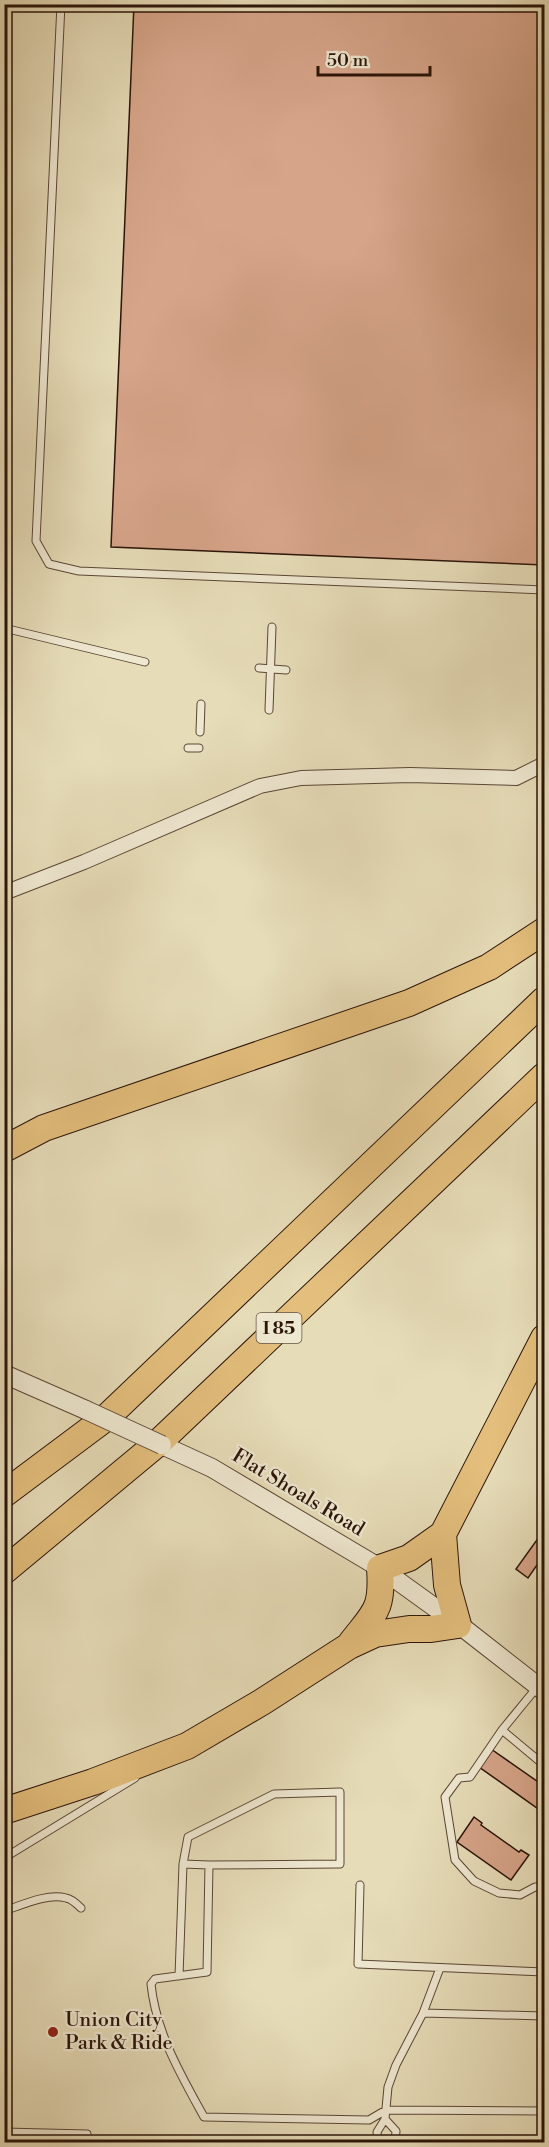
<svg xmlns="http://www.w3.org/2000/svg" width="549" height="2147" font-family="'Libre Bodoni',serif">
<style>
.building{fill:#d6a489;stroke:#2b1409;stroke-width:1.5}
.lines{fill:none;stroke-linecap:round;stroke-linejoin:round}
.service-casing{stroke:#5a4635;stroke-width:9}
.minor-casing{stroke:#5a4635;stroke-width:16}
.tertiary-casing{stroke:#5a4635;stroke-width:20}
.motorway-casing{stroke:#2b1409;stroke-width:28}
.service{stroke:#efe8d1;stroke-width:7}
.minor{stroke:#efe8d1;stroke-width:14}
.tertiary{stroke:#efe8d1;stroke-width:18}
.motorway{stroke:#e3be7c;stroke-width:26}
.tertiary-bridge-casing{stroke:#5a4635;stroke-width:20;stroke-linecap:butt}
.tertiary-bridge{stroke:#efe8d1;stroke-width:18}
.poi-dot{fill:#8f2418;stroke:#efe8d1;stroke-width:2}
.labels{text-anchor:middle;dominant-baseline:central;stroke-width:4.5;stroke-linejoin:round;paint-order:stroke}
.shield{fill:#efe8d1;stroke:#665445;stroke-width:1.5}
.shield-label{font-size:18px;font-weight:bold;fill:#2b1409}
.street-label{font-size:20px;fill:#2b1409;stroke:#efe8d1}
.poi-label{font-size:20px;fill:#2b1409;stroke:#efe8d1;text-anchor:start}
</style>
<rect width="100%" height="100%" fill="#e6dcb8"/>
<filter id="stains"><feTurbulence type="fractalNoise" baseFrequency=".00333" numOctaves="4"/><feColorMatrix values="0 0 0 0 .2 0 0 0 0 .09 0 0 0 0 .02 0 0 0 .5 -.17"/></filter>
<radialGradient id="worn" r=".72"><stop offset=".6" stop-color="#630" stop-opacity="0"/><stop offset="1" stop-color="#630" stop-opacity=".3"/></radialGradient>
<path class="building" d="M134,4h410v561l-433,-18z
M544,1530v25l-16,23 -12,-9z
M491,1749l53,37v27l-65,-46z
M474,1817l8,6 -1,2 38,27 2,-2 8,5 -18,25 -54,-38z"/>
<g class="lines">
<defs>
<path id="service" d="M61,4l-25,537 13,23 30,7 465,19
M4,628l141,34
M259,668l27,2
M269,710l3,-83
M200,732l1,-28
M188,748h11
M543,1613l1,1
M538,1686l-36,44 -32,47 -11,1 -14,19 10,63 19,21 25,12 21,2 15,-8h9
M502,1730l42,35
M4,1858l131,-80
M183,1864l5,-27 86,-43 66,-2v72l-131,1
M360,1885l-2,79 186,8
M4,1911c18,-6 43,-18 62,-13 6,1 11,6 15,10
M179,1976l4,-112 26,1 -2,107 -52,7 -4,5c5,49 30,91 53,133l165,3 17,-10 158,1
M423,2013l17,-45
M385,2119l11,12 -1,11
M4,2132l83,2 1,8
M378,2142l-1,-10 8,-13 3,-32 8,-22 27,-52 121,3"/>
<path id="minor" d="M4,893l80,-31 176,-76 41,-8 109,-3 106,3 28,-14"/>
<path id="tertiary" d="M4,1374l82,36
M162,1445l50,23 168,100 86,62 78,61"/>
<path id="motorway" d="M4,1149l40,-21 365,-125 80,-36 55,-36
M4,1494l103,-77 437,-417
M4,1571l154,-128 386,-367
M351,1643c24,-31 32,-33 29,-75l29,-10 34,-24 101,-196
M4,1811l89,-29 94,-36 75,-44 87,-56 26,-12 34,-5h22l27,-4 -11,-40 -4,-51"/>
</defs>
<use href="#service" class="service-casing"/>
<use href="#minor" class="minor-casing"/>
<use href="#tertiary" class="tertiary-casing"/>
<use href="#motorway" class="motorway-casing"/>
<use href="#service" class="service"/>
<use href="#minor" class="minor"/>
<use href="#tertiary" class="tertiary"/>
<use href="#motorway" class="motorway"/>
<defs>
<path id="tertiary-bridge" d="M86,1410l76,35"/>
</defs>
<use href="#tertiary-bridge" class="tertiary-bridge-casing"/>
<use href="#tertiary-bridge" class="tertiary-bridge"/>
</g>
<circle class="poi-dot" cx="53" cy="2032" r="6"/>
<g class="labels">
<rect class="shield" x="256.5" y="1313" width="45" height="30" rx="4.5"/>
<g class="shield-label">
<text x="279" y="1328">I 85</text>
</g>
<g class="street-label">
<text transform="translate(298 1493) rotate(31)">Flat Shoals Road</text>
</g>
<g class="poi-label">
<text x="65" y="2020">Union City<tspan x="65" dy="23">Park &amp; Ride</tspan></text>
</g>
</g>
<rect width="549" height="2147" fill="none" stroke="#e6dcb8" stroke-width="24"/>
<rect x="6" y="6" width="537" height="2135" fill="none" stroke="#2b1409" stroke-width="3"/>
<rect x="12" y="12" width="525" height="2123" fill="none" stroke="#2b1409" stroke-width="1.5"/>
<path d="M318 66v9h112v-9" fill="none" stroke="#2b1409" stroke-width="3"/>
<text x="327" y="66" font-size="18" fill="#2b1409" stroke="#efe8d1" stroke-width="4.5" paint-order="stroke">50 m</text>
<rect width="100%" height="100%" filter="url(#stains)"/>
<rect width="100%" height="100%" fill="url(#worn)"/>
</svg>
